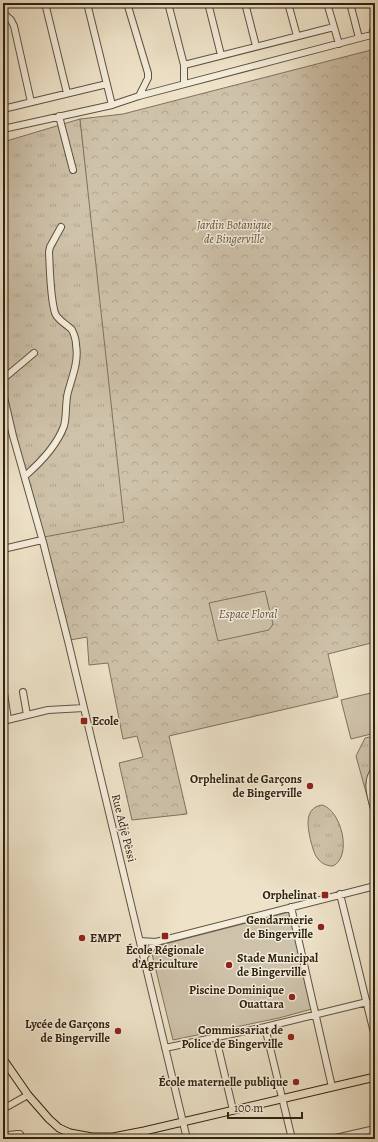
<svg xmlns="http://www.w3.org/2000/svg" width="378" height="1142" font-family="Alegreya,serif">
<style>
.grass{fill:url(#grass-tufts);stroke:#7f725d}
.park{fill:url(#park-crowns);stroke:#7f725d}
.garden{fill:#cec2aa;stroke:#7f725d}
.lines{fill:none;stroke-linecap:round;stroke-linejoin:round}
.minor-casing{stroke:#60523e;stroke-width:8}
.major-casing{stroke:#302210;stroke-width:9}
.minor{stroke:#f4eddc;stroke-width:6}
.major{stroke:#eee3c9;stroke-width:7}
.poi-dot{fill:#8f2418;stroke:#f4eddc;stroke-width:1.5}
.labels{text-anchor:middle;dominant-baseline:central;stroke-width:3;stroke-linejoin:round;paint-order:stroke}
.park-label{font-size:12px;font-style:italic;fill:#5f523e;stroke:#f4eddc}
.poi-label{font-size:12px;font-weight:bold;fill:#302210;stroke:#f4eddc;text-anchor:end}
.street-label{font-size:12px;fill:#302210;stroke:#f4eddc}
</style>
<defs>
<pattern id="grass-tufts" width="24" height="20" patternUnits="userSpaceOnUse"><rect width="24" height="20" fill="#cec2aa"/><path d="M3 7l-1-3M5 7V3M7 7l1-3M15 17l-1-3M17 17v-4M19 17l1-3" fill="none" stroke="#b1a691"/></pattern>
<pattern id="park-crowns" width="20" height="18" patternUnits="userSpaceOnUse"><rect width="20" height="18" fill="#cec2aa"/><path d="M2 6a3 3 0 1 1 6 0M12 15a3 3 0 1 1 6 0" fill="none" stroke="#b1a691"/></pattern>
</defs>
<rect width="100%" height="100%" fill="#eee3c9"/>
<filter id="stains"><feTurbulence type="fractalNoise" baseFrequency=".005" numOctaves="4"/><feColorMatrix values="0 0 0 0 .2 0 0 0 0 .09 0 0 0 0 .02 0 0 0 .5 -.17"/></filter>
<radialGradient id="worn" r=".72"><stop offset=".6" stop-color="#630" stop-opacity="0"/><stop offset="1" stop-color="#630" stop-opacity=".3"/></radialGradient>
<path class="grass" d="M80,119l49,407 -87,16 -39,-157v-243z
M375,736v89l-19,-69 9,-18z
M322,805c19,5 31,51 11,61 -5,0 -11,-2 -14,-6 -5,-5 -6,-12 -8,-18 -3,-13 -8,-34 11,-37z"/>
<path class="park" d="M375,49v593l-47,12 10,43 -169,39 18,78 -55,6 -13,-57 24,-6 -6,-21 -14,3 -15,-76 -19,2 -2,-28 -17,3 -26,-103 80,-15 -44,-403 43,-5z"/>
<path class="garden" d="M265,591l8,33 -4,6 -51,11 -9,-38z
M375,692v41l-24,6 -10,-39z
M289,912l16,65v6l7,26 -33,9 -106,22 -21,-86 5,-8z"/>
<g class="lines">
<defs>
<path id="minor" d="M45,3l22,90
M87,3l25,102
M127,3l21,70v5l-9,18
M168,3l16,62v19
M208,3l13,52
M245,3l11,43
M288,3l9,33
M327,3l12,41
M350,3l9,35
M3,13l8,7 3,6 17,76
M372,34l3,-9
M184,65l150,-38
M3,109l104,-25
M59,116l14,54
M3,129l109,-24 27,-9 236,-62
M3,379l31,-26
M3,393l10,43 30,106 25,99 119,498
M25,476c15,-13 32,-31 39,-50 3,-11 1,-23 4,-34 4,-15 11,-31 8,-47 0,-5 -2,-11 -4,-15 -5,-6 -14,-9 -17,-17 -5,-17 -5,-43 -6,-61l1,-5 11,-20
M3,549l39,-9
M3,686l5,34
M23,692l4,23
M3,721l45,-11 36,-2
M375,770c-11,11 -3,30 0,43
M340,894l35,143
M291,907l41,180
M140,941l16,1 219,-56
M144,957l12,-15
M265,1027l27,112
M216,1038l17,72
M165,1048l100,-21 102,-25
M3,1109l25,-14
M7,1139l2,-4 8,-1h3l2,5
M331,1139l44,-10"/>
<path id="major" d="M3,1059l25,36 21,24 10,9 11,5 22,4h21l31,-6 231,-54"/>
</defs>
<use href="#minor" class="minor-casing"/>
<use href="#major" class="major-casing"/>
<use href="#minor" class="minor"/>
<use href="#major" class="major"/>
</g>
<g class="poi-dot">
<rect x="80" y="717" width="8" height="8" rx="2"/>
<circle cx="310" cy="786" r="4"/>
<rect x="321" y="891" width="8" height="8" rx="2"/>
<circle cx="321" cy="927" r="4"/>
<rect x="161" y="932" width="8" height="8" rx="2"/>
<circle cx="82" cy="938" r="4"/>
<circle cx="229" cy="965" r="4"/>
<circle cx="292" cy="997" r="4"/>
<circle cx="118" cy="1031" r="4"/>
<circle cx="291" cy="1037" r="4"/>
<circle cx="296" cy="1082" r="4"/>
</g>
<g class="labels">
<g class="park-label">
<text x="234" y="225">Jardin Botanique<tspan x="234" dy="14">de Bingerville</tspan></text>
<text x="248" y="614">Espace Floral</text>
</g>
<g class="poi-label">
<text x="92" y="721" text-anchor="start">Ecole</text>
<text x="302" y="779">Orphelinat de Garçons<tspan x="302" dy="14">de Bingerville</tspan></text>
<text x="317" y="895">Orphelinat</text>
<text x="313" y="920">Gendarmerie<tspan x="313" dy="14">de Bingerville</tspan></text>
<text x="90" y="938" text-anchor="start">EMPT</text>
<text x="165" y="950" text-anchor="middle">École Régionale<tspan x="165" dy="14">d’Agriculture</tspan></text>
<text x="237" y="958" text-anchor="start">Stade Municipal<tspan x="237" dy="14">de Bingerville</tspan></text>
<text x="284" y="990">Piscine Dominique<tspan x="284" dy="14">Ouattara</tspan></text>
<text x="110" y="1024">Lycée de Garçons<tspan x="110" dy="14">de Bingerville</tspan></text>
<text x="283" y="1030">Commissariat de<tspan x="283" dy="14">Police de Bingerville</tspan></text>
<text x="288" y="1082">École maternelle publique</text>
</g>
<g class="street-label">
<text transform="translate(124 828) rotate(76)">Rue Adjê Pêssi</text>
</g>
</g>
<rect width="378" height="1142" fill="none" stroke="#eee3c9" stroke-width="16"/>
<rect x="4" y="4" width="370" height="1134" fill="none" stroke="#302210" stroke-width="2"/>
<rect x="8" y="8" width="362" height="1126" fill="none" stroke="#302210"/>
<path d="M228 1112v6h74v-6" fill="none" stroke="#302210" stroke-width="2"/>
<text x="234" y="1112" font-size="12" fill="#302210" stroke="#f4eddc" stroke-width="3" paint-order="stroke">100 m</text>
<rect width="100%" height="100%" filter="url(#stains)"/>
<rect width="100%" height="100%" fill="url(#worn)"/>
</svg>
